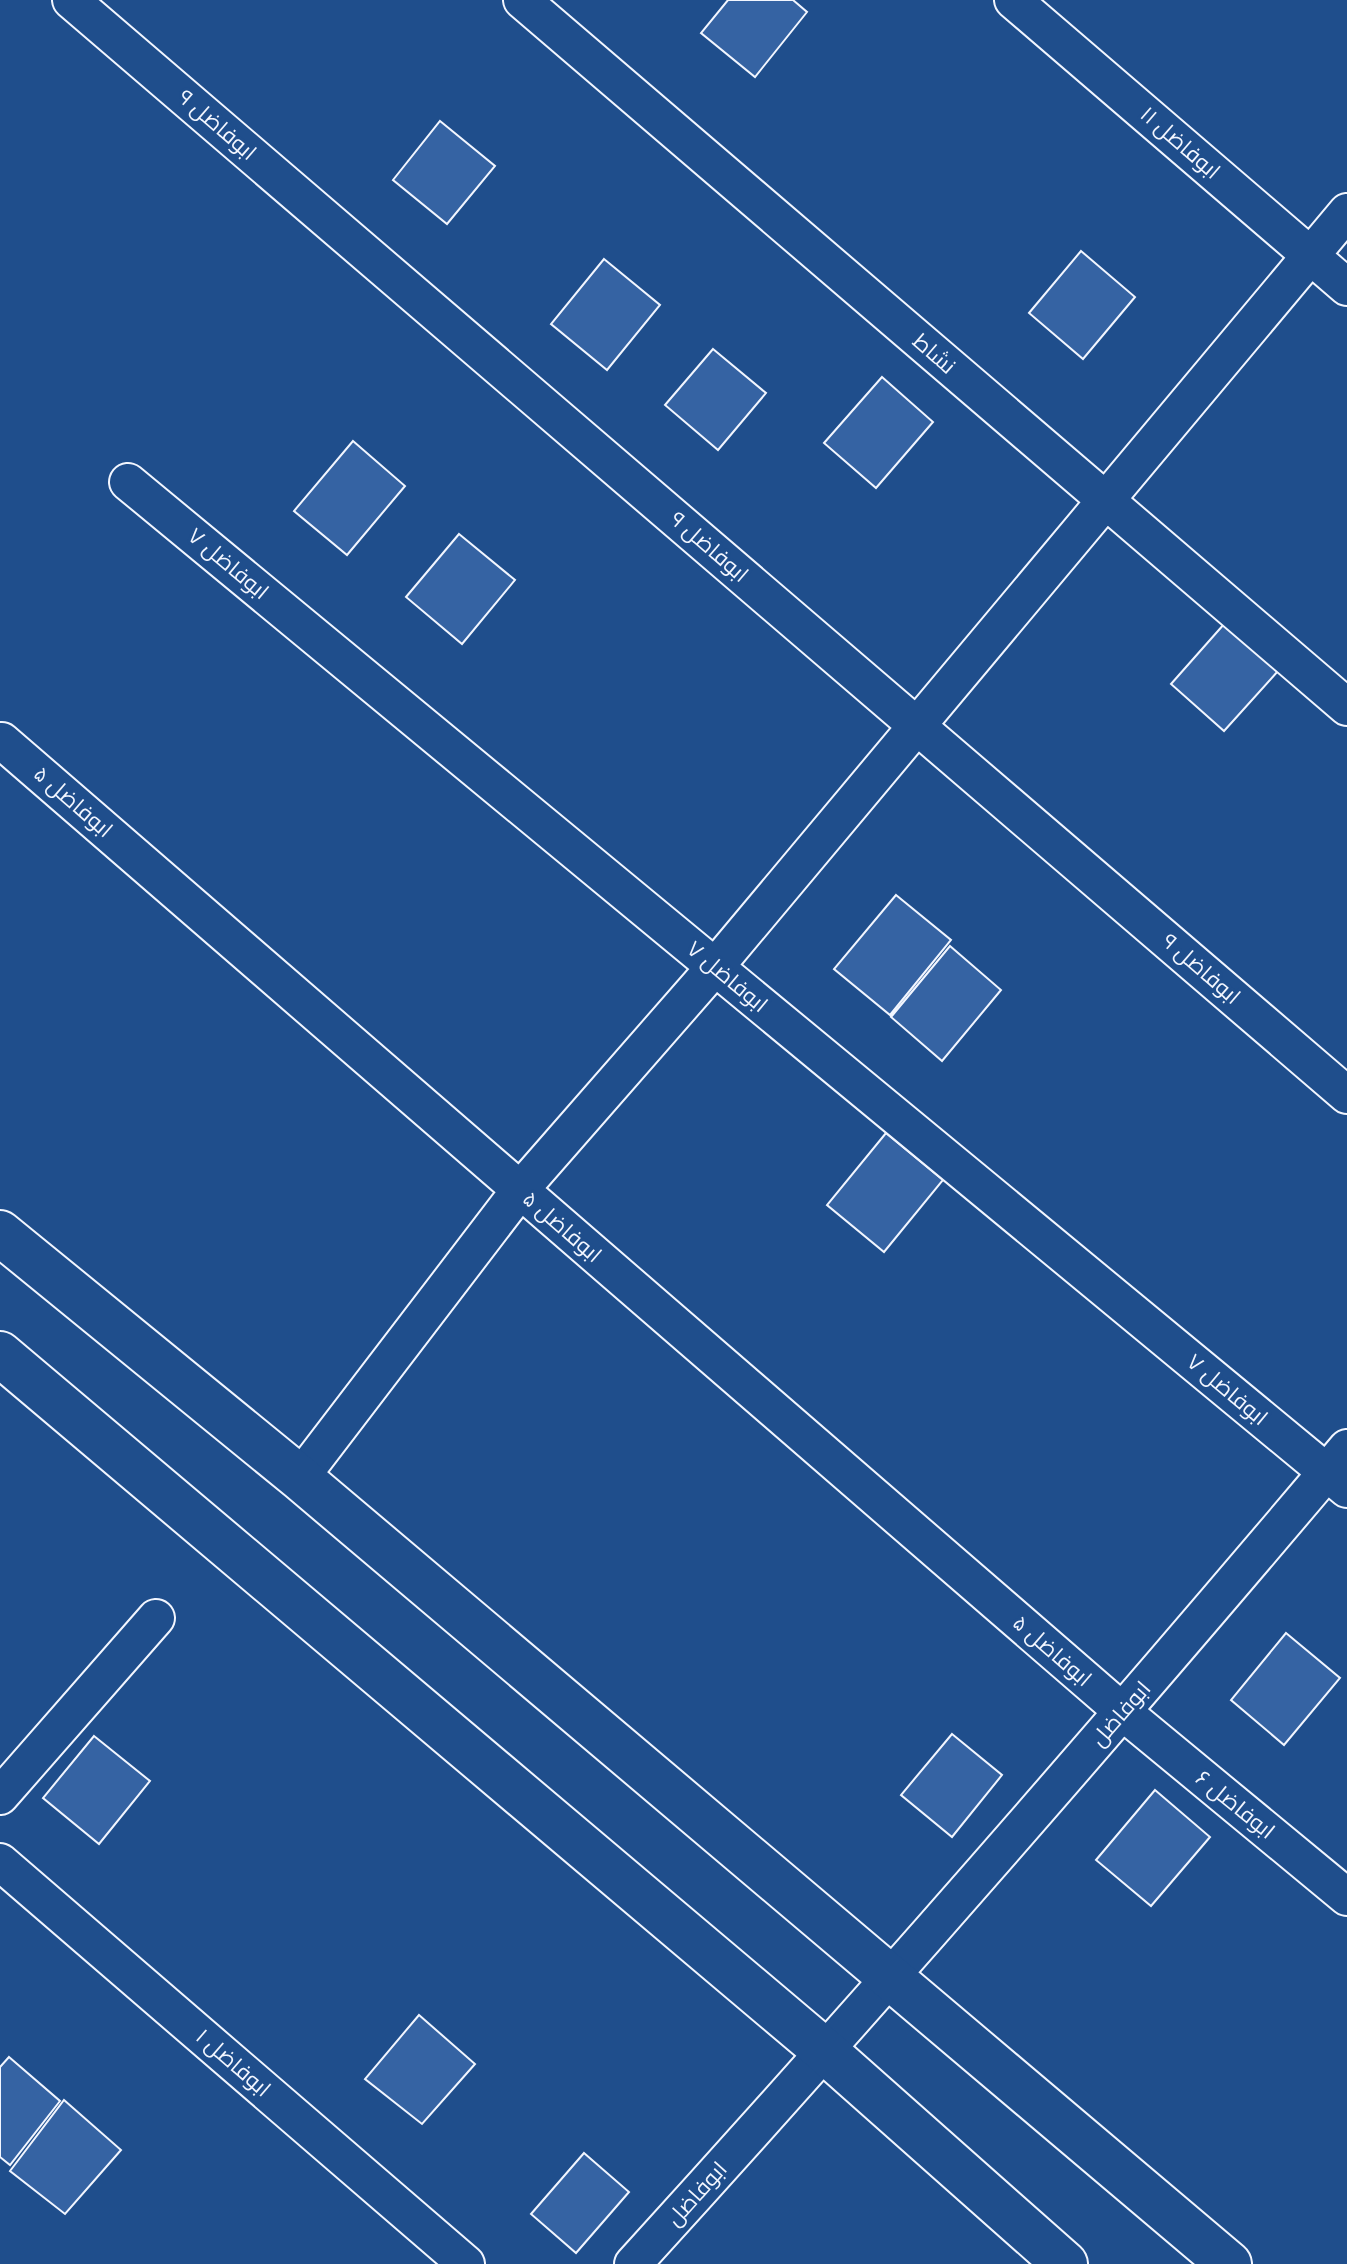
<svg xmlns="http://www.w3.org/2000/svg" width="1347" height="2264" font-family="'Varela Round',Cairo,sans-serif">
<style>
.building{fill:#3563a3;stroke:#f2f6ff;stroke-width:2}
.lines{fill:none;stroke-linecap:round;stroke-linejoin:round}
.street-casing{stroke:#f2f6ff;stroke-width:40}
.secondary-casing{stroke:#f2f6ff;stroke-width:48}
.street{stroke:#1f4e8c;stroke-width:36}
.secondary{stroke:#1f4e8c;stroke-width:44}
.labels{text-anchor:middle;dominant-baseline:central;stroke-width:6;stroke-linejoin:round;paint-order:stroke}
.street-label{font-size:22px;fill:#f2f6ff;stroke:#1f4e8c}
</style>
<rect width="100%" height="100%" fill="#1f4e8c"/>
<path class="building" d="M728,0h65l14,12 -52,65 -54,-44z
M440,121l55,45 -48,58 -54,-44z
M1081,251l54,46 -52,62 -54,-46z
M604,259l56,46 -53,65 -56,-46z
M713,349l53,44 -48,57 -53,-45z
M882,377l51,45 -57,66 -52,-45z
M353,441l52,45 -58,69 -53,-44z
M459,534l56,46 -53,64 -56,-47z
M1225,623l53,48 -54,60 -53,-47z
M896,895l55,45 -61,75 -56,-46z
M950,946l51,44 -59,71 -51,-44z
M886,1133l57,47 -59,72 -57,-47z
M1286,1633l54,45 -56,67 -53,-45z
M952,1734l50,41 -50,62 -51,-42z
M94,1736l56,45 -51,63 -56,-46z
M1155,1790l55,47 -59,69 -55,-46z
M419,2015l56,49 -53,60 -57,-45z
M9,2057l51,44 -50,64 -10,-8v-90z
M64,2100l57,50 -56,64 -55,-43z
M584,2153l45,39 -53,61 -45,-39z"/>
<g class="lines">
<defs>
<path id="street" d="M71,0l1276,1095
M522,0l825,707
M1013,0l334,287
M128,482l1219,1007
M2,741l1121,971 224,185
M300,1478l220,-288 195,-223 632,-755
M0,1796l156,-178
M0,1862l466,402
M633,2264c243,-267 481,-540 714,-816"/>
<path id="secondary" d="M0,1233l300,245 929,786
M0,1354l826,698 239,212"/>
</defs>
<use href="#street" class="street-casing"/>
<use href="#secondary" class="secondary-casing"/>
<use href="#street" class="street"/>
<use href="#secondary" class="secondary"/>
</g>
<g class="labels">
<g class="street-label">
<text transform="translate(217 125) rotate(41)">ابوفاضل ۹</text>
<text transform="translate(1180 143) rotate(41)">ابوفاضل ۱۱</text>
<text transform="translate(934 354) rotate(41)">نشاط</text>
<text transform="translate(709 547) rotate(41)">ابوفاضل ۹</text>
<text transform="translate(228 564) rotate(40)">ابوفاضل ۷</text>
<text transform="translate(73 802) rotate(41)">ابوفاضل ۵</text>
<text transform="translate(1201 969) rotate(41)">ابوفاضل ۹</text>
<text transform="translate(727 977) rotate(40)">ابوفاضل ۷</text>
<text transform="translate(562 1227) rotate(41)">ابوفاضل ۵</text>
<text transform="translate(1227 1390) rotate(40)">ابوفاضل ۷</text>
<text transform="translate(1052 1651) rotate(41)">ابوفاضل ۵</text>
<text transform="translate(1121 1714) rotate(-49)">ابوفاضل</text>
<text transform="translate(1235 1805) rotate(39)">ابوفاضل ۶</text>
<text transform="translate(233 2063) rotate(41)">ابوفاضل ۱</text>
<text transform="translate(697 2194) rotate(-48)">ابوفاضل</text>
</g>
</g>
</svg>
